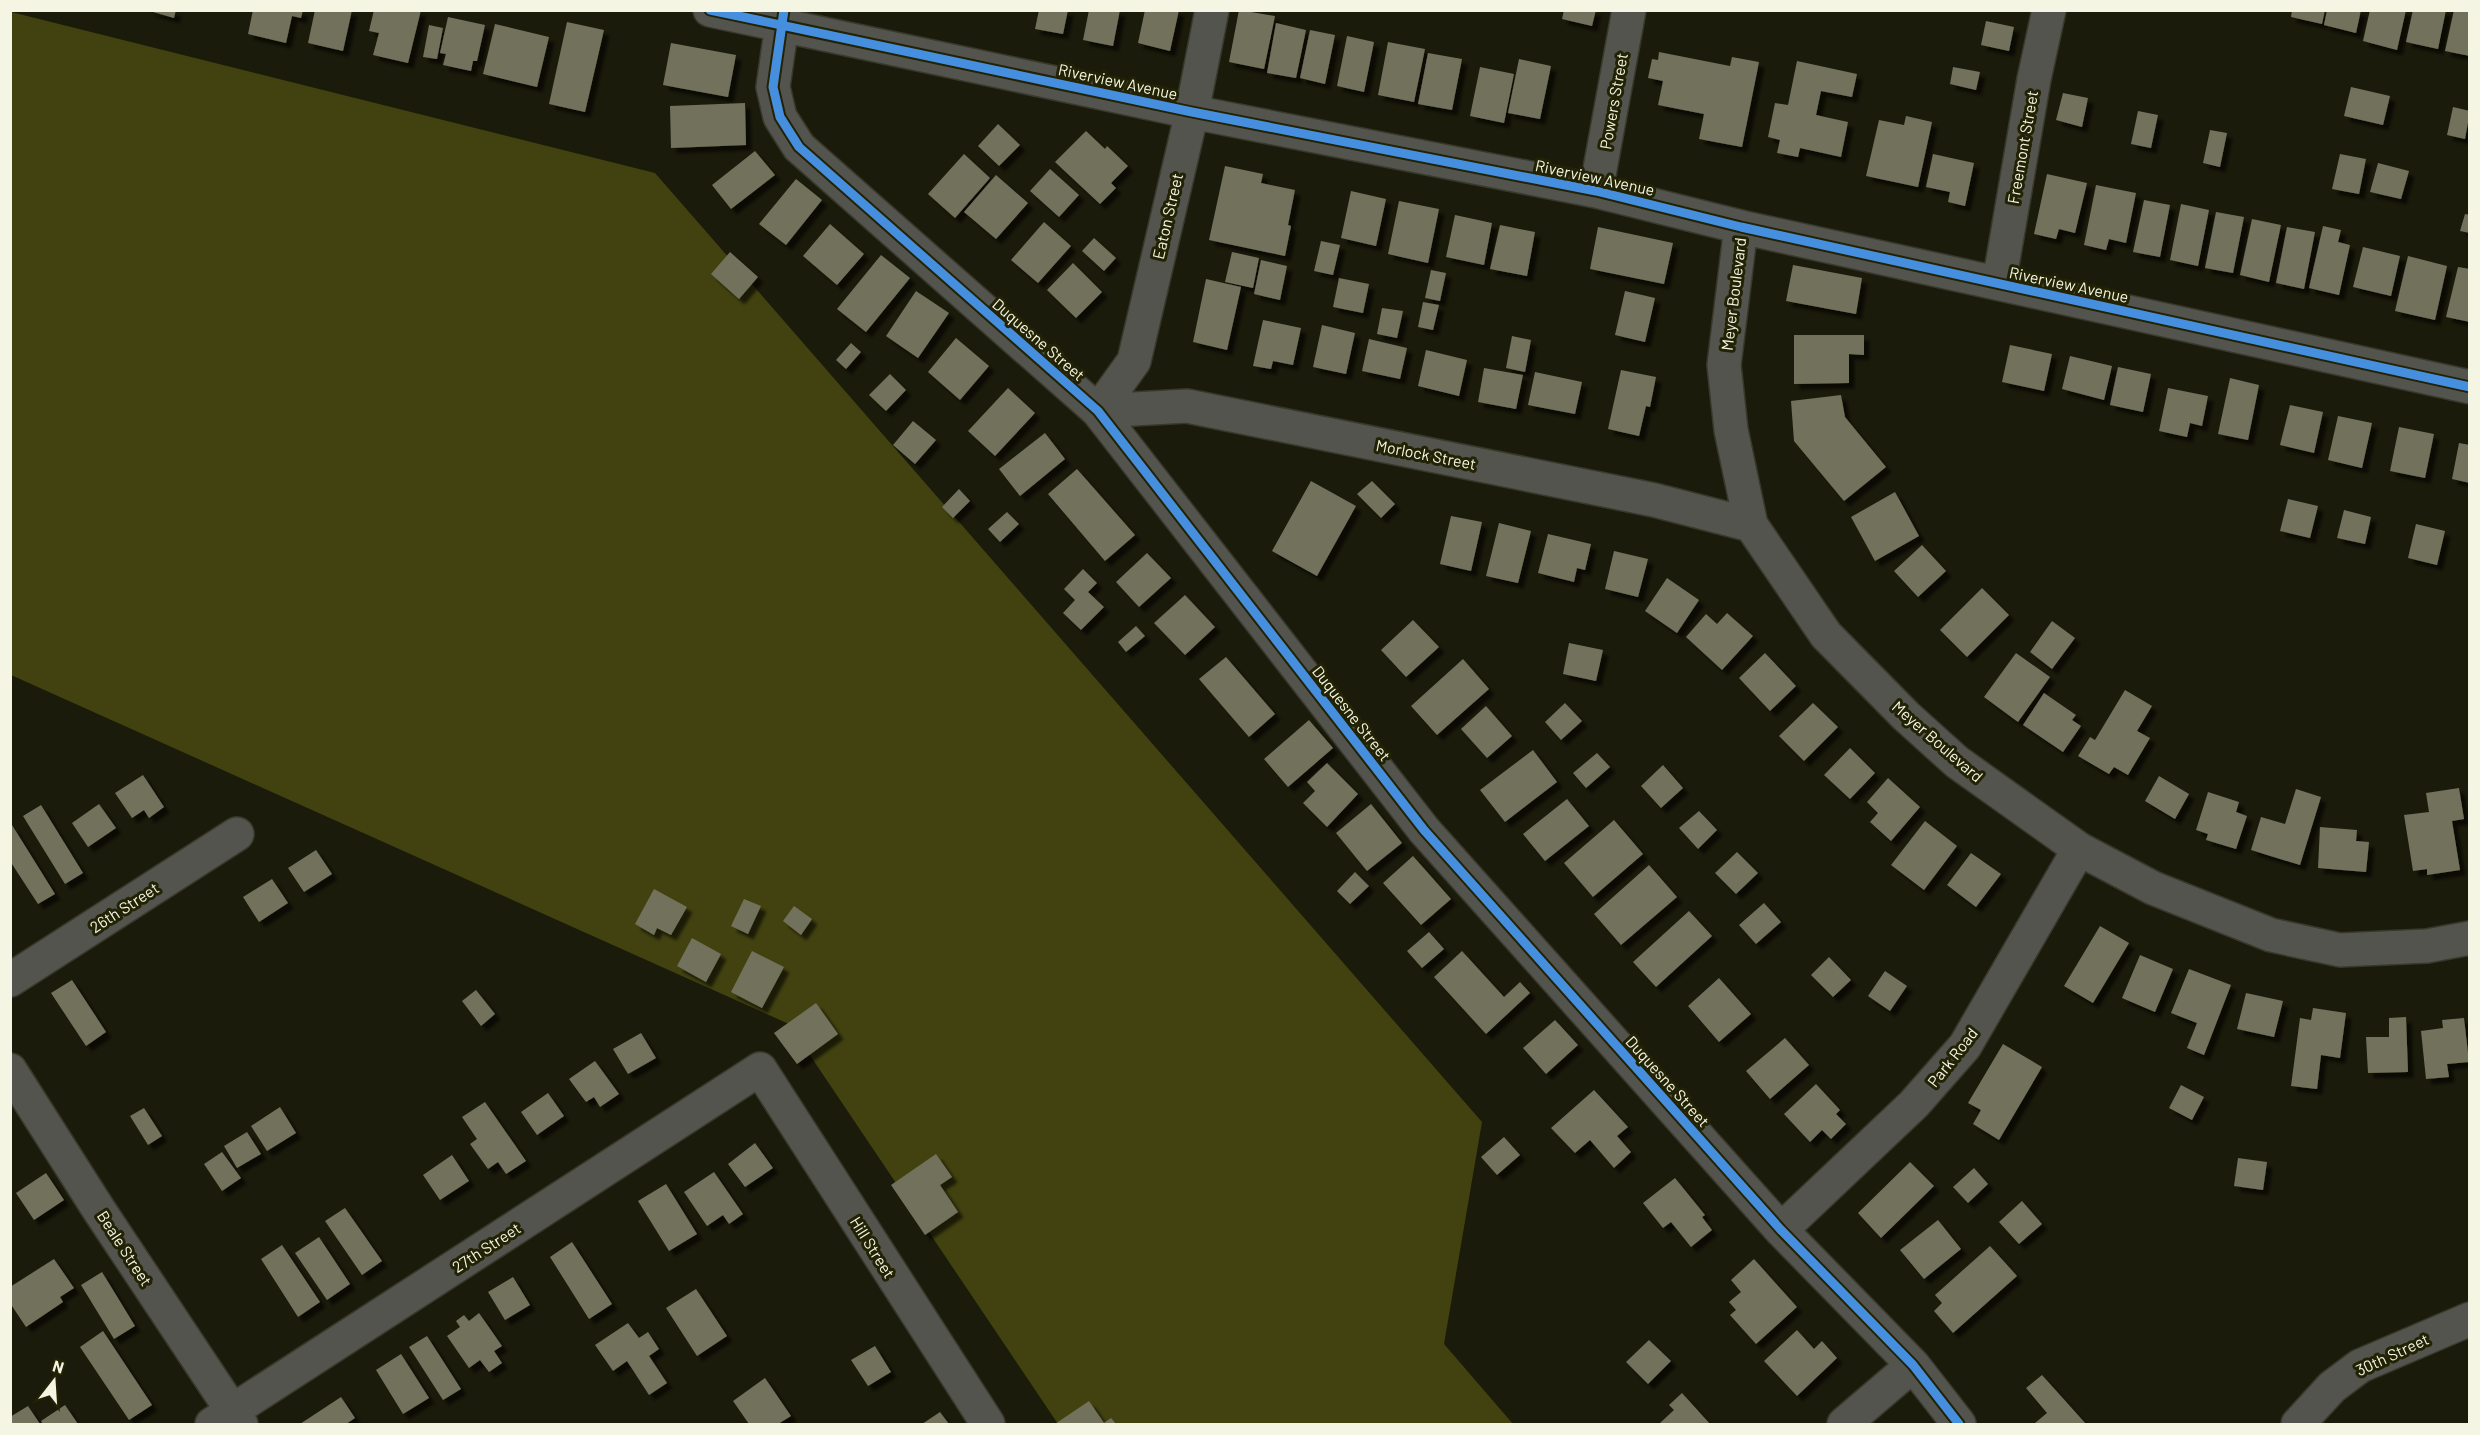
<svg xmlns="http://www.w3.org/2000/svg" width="2480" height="1435" font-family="Barlow,sans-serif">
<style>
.forest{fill:#424210}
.building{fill:#71715c;filter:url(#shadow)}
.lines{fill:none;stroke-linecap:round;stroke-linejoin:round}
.street-casing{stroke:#38382b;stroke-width:36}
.street{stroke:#53544d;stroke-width:33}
.cycleway-casing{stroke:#222204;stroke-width:13}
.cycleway{stroke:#468fdf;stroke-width:9}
.labels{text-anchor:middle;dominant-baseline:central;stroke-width:6;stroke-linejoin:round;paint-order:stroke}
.street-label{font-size:16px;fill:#f4f5e3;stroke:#222204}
</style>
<defs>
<filter id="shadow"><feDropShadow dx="5.5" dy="5.5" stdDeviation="1.5" flood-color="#0009"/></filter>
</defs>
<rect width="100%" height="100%" fill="#1b1b0b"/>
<path class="forest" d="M11,12l644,161 827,949 -38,222 69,80h-455l-269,-400 -778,-349z"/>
<path class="building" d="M146,10h30l-2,8z
M253,10h50l-2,8 -9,-2 -6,27 -38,-9z
M315,10h37l-9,41 -35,-8z
M374,10h47l-13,53 -35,-8 6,-22 -10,-2z
M1039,10h29l-5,24 -28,-5z
M1089,10h31l-7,36 -30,-6z
M1145,10h34l-9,41 -32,-8z
M1239,10l36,6 -11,53 -35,-7z
M1564,10h32l-4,16 -30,-7z
M2292,10h33l-3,14 -31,-7z
M2327,10h34l-5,23 -32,-8z
M2370,10h36l-9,40 -34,-9z
M2413,10h33l-8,39 -32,-7z
M2454,10h16v46l-25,-5z
M448,17l37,8 -8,36h-4l-2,10 -28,-6 3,-11 -6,-1z
M1986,21l28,6 -5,24 -28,-6z
M567,22l37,8 -19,82 -36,-8z
M1276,23l30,7 -10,48 -29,-5z
M495,24l54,13 -12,50 -54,-13z
M429,25l14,3 -6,31 -14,-2z
M1310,30l25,5 -10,49 -25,-6z
M1347,36l27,6 -10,50 -27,-6z
M1388,42l37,7 -11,53 -36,-7z
M671,43l65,12 -8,42 -65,-12z
M1659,52l71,14 2,-9 27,5 -17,85 -43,-8 5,-25 -46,-9 5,-24 -15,-3 4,-19 6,1z
M1428,53l34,6 -10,51 -34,-6z
M1519,59l32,7 -11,53 -32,-6z
M1797,61l60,13 -5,23 -31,-6 -5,24 32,7 -7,35 -41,-9 -2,9 -21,-4 3,-13 -12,-3 7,-34 13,2z
M1480,67l34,7 -10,49 -34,-7z
M1953,67l27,5 -4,18 -26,-6z
M2351,87l39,9 -7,29 -39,-9z
M2063,93l25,5 -6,29 -26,-7z
M745,103l1,42 -75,3 -1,-42z
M2453,107l17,4 -5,28 -18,-4z
M2138,111l20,4 -7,33 -20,-4z
M1906,116l26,6 -14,65 -52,-11 13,-56 25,5z
M998,124l22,21 -21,21 -21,-20z
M2210,130l17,3 -7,34 -17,-4z
M1086,131l19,18 2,-3 21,20 -17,17 5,5 -16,16 -45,-42z
M755,151l20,24 -44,34 -19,-24z
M964,154l26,24 -35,40 -27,-24z
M1933,154l41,9 -9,43 -17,-4 2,-10 -24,-5z
M2340,154l26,5 -7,35 -27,-5z
M2378,163l31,8 -8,28 -31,-7z
M1225,166l38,8 -2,9 34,7 -7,35 3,1 -6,30 -76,-16z
M1050,169l29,26 -20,22 -29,-26z
M2047,174l40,9 -12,50 -16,-4 -3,10 -22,-5z
M996,175l32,28 -32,36 -32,-27z
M796,179l26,21 -36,45 -27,-21z
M2096,185l40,8 -10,50 -17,-4 -3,11 -22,-5z
M1351,191l35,8 -10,47 -35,-8z
M2144,200l26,5 -10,52 -27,-5z
M1399,201l40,8 -11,54 -40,-9z
M2181,204l28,6 -11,56 -28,-6z
M2216,212l28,5 -11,56 -28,-5z
M2465,214l5,1v18l-10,-2z
M1455,215l37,8 -8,42 -38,-8z
M2252,219l29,6 -12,57 -29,-7z
M1044,222l27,24 -33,37 -27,-23z
M830,224l34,30 -27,31 -34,-29z
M1500,225l35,7 -8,44 -37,-7z
M2323,226l18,4 -3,12 12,3 -11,50 -30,-7z
M1598,227l75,16 -9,41 -74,-15z
M2287,227l28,5 -11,57 -28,-6z
M1094,238l22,20 -12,13 -22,-20z
M1321,241l19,4 -7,30 -19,-4z
M2363,247l37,9 -9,40 -38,-9z
M730,252l28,25 -19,22 -28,-25z
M1232,252l27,6 -6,30 -28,-6z
M881,255l29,23 -44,54 -29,-23z
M2408,256l39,10 -12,54 -40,-9z
M1261,260l26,6 -7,34 -26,-6z
M1073,263l29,29 -26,26 -29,-28z
M1793,265l69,13 -6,36 -70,-13z
M2458,267l12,2v53l-24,-5z
M1431,270l15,3 -6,28 -15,-3z
M1339,278l30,6 -6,29 -30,-6z
M1206,279l35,8 -14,63 -34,-8z
M916,291l33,22 -31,45 -32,-22z
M1625,291l30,7 -10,44 -30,-7z
M1423,302l16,3 -6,25 -15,-3z
M1382,308l21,3 -6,27 -20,-4z
M1263,320l38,8 -8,37 -20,-4 -2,8 -18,-3z
M1322,325l33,8 -9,41 -33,-7z
M1794,335h70v20l-15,-1v29l-55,1z
M1512,336l19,4 -6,32 -19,-4z
M956,338l33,28 -29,34 -32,-28z
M1369,339l38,9 -7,31 -38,-8z
M851,343l10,9 -15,17 -10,-9z
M2010,345l42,9 -8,37 -42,-9z
M1426,350l41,10 -8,36 -41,-10z
M2070,356l42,10 -8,34 -42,-11z
M2118,367l33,7 -8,38 -33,-7z
M1484,368l39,7 -7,34 -38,-7z
M1621,370l35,7 -6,30 -4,-1 -7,30 -31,-7z
M1535,372l47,10 -7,32 -47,-9z
M890,374l16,16 -20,21 -17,-16z
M2230,378l29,7 -11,55 -30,-6z
M1008,388l27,25 -40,43 -27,-25z
M2168,388l40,8 -6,30 -12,-3 -3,14 -28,-6z
M1841,395l4,22 41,50 -42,34 -50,-60 -3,-40z
M2290,405l33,7 -9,41 -34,-8z
M2338,416l34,7 -10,45 -34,-8z
M913,421l23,19 -21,24 -22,-19z
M2399,427l35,7 -9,44 -35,-7z
M1045,433l20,26 -45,37 -21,-27z
M2459,443l11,2v38l-18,-4z
M1077,469l58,66 -30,26 -57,-67z
M1311,481l45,25 -39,70 -45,-25z
M1372,481l23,23 -14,14 -24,-24z
M959,489l11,12 -17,17 -11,-11z
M1895,492l24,44 -44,25 -24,-44z
M2288,499l30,7 -8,32 -30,-7z
M2344,510l27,7 -6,27 -28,-6z
M1007,512l12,12 -19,18 -12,-13z
M1451,516l31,6 -11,49 -31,-7z
M1499,523l32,8 -13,52 -32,-7z
M2416,524l29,7 -8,34 -29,-7z
M1548,534l43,10 -6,26 -8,-2 -3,14 -36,-9z
M1922,545l24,26 -28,26 -24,-26z
M1614,551l34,8 -10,38 -33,-8z
M1147,553l24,25 -32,29 -23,-25z
M1083,569l14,14 -9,9 16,15 -23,23 -18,-17 12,-13 -11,-11z
M1667,578l32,22 -22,33 -32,-22z
M1982,588l27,27 -42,42 -27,-27z
M1185,595l30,32 -30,28 -31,-32z
M1727,613l26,23 -31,34 -36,-33 20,-23 11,10z
M1413,620l26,27 -33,30 -25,-27z
M2052,621l23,17 -23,31 -22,-17z
M1136,626l9,10 -19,16 -8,-10z
M1569,643l34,7 -7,31 -33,-7z
M1765,653l31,33 -26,25 -31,-33z
M2016,653l34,24 -32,45 -34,-25z
M1226,657l49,57 -26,23 -50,-58z
M1463,659l26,30 -52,46 -26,-29z
M2125,690l27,16 -15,25 13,7 -22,37 -14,-8 -5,7 -31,-18 12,-19 5,3z
M2044,693l32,22 -4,5 9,6 -18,26 -40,-27z
M1565,703l17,18 -21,19 -16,-18z
M1813,703l25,24 -34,34 -25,-25z
M1486,706l26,30 -25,22 -26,-29z
M1309,720l24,28 -45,39 -24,-28z
M1850,748l25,25 -25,26 -26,-24z
M1533,750l24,32 -52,40 -25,-32z
M1597,753l13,14 -24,21 -13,-15z
M1327,763l31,31 -31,33 -24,-24 12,-12 -8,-9z
M1663,765l20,23 -22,20 -20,-22z
M143,775l21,32 -15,11 -5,-8 -12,8 -17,-25z
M2159,776l30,18 -14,25 -30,-18z
M1888,778l32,29 -29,34 -21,-19 8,-9 -11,-11z
M2459,788l5,31 -12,2 8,49 -33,5v-6l-14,2 -9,-56 25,-3 -3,-19z
M2296,789l25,8 -21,68 -49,-15 10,-33 24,7z
M2208,792l31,10 -3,10 11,4 -11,33 -30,-9 2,-6 -12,-4z
M1567,799l22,27 -44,35 -22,-27z
M99,804l17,24 -28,19 -16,-24z
M1371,804l31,39 -35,28 -31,-38z
M41,805l42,68 -18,11 -42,-68z
M1699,811l18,19 -19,19 -19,-21z
M1614,820l29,34 -50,43 -29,-34z
M1925,821l32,25 -33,44 -33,-25z
M12,825l43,69 -17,10 -28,-43z
M2320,827l37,3 -1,11 13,1 -3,30 -48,-4z
M316,850l16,24 -28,18 -16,-24z
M1737,852l21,21 -22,21 -21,-21z
M1971,853l30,21 -25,33 -29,-22z
M1413,856l38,43 -30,26 -38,-42z
M1649,865l28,32 -56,48 -27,-31z
M1355,872l14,14 -19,18 -13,-13z
M272,879l16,24 -29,19 -16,-25z
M654,889l33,18 -16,28 -14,-7 -3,7 -19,-11z
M744,899l17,7 -13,28 -17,-8z
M1764,903l17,19 -25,22 -17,-19z
M794,906l18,13 -11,16 -18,-14z
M1689,911l23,25 -56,51 -23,-25z
M2100,926l29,17 -36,60 -29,-17z
M1429,932l15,17 -22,19 -15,-17z
M692,938l29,16 -15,28 -29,-16z
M752,951l32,16 -22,41 -31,-16z
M1462,951l42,46 16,-15 10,11 -44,41 -52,-57z
M2140,955l33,14 -18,43 -33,-14z
M1829,957l22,23 -18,17 -22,-22z
M2189,969l42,16 -27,70 -17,-7 10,-25 -26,-10z
M1885,971l22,15 -17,25 -22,-15z
M1719,978l32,36 -32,28 -31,-36z
M72,980l34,52 -20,14 -35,-53z
M476,990l19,24 -14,12 -19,-25z
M2246,993l37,8 -9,36 -37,-8z
M816,1003l22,31 -41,30 -23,-31z
M2313,1008l33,5 -6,45 -19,-3 -4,34 -26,-3 9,-68 11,2z
M2406,1017l2,55 -40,1 -2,-36h23v-19z
M2464,1018l5,44 -22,2 2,13 -23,2 -5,-48 22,-3 -1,-8z
M1555,1020l23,25 -32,29 -23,-26z
M641,1033l15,25 -28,16 -15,-25z
M1785,1038l24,27 -39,34 -24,-28z
M2003,1044l39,23 -43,73 -26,-16 8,-14 -13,-7z
M595,1061l24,33 -19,13 -6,-10 -8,5 -17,-23z
M1816,1084l24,26 -4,4 10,10 -15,15 -9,-9 -12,12 -26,-28z
M2181,1085l23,12 -12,23 -23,-12z
M1594,1090l34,37 -11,9 14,16 -17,16 -24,-28 -15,13 -24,-25z
M548,1093l16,23 -27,19 -16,-23z
M485,1102l41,59 -20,13 -8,-12 -10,7 -18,-25 7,-5 -15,-22z
M280,1107l16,26 -29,18 -16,-25z
M144,1108l18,28 -14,9 -18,-29z
M247,1132l14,22 -24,14 -13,-22z
M1504,1137l16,18 -23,20 -16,-18z
M755,1143l18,25 -28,19 -17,-23z
M222,1152l19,26 -19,13 -18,-27z
M936,1154l16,23 -12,8 18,27 -33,23 -34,-50z
M452,1155l17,26 -29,19 -17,-25z
M2238,1158l29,4 -4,28 -29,-4z
M1910,1162l24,24 -53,52 -23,-25z
M1974,1168l14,16 -20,19 -15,-16z
M714,1172l29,42 -14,10 -6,-9 -16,11 -23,-34z
M46,1173l18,27 -30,20 -18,-27z
M1675,1178l30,37 -3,2 10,13 -21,17 -20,-25 -8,6 -20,-25z
M666,1184l31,50 -28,17 -31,-50z
M2022,1201l20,23 -23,20 -20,-22z
M345,1208l37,53 -20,14 -37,-54z
M1938,1220l23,29 -37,30 -24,-29z
M319,1237l31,47 -23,16 -32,-47z
M572,1242l40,62 -23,15 -39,-62z
M282,1245l38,57 -22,15 -37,-58z
M1990,1246l27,30 -64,57 -19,-22 8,-8 -7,-8z
M54,1259l20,29 -14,9 3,5 -37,25 -16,-24v-16z
M1754,1259l43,48 -41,37 -26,-29 6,-5 -7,-8 12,-10 -10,-12z
M102,1272l33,54 -21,13 -33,-54z
M513,1277l17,28 -25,15 -17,-28z
M696,1289l31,47 -30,20 -31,-48z
M479,1313l23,33 -8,5 8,12 -13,9 -9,-12 -11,8 -22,-32 13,-9 -4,-6 8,-6 5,6z
M628,1323l11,15 9,-6 11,17 -10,7 18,27 -18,12 -22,-34 -14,10 -18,-26z
M1797,1330l17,19 8,-8 15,17 -40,38 -33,-35z
M103,1331l49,74 -23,15 -49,-73z
M427,1336l34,53 -18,11 -34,-53z
M1649,1340l22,21 -23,23 -22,-22z
M875,1346l16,26 -23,14 -17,-26z
M401,1354l28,44 -26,16 -27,-44z
M2042,1375l44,49h-49l-2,-1 12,-10 -21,-25z
M765,1378l26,38 -13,8h-29l-16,-23z
M1682,1393l28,31 -50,-1 14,-13 -5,-5z
M341,1397l14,21 -9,6h-46z
M1089,1401l15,22 7,-5 5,6h-61z
M65,1405l13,19h-35l-2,-3z
M28,1406l12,18h-30v-7z
M940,1412l9,12h-27z"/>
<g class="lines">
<defs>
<path id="street" d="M710,10l482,102 404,79 145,36 729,160
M784,10l-11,77 7,30 19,30 299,264 326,419 357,400 132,135 46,59
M1596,191l33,-181
M1741,227l-17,138 7,65 20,95 75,110 80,81 51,46 122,87 74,39 118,47 69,15 87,-4 43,-8
M1999,283l35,-204 15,-69
M1098,411l89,-5 467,94 97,25
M1098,411l36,-50 58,-249 20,-102
M10,980l227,-146
M10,1070l89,140 142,214
M1781,1230l133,-126 51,-58 114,-197
M212,1424l548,-355 228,355
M1844,1424l69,-59
M2298,1424l34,-37 28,-21 110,-47"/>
</defs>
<use href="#street" class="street-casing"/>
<use href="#street" class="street"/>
<defs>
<path id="cycleway" d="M710,10l482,102 404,79 145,36 729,160
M784,10l-11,77 7,30 19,30 299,264 326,419 357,400 132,135 46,59"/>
</defs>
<use href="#cycleway" class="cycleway-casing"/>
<use href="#cycleway" class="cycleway"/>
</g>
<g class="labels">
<g class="street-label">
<text transform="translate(1118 81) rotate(12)">Riverview Avenue</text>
<text transform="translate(1613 101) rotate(-80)">Powers Street</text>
<text transform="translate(2022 147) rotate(-80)">Freemont Street</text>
<text transform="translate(1595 177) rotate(12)">Riverview Avenue</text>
<text transform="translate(1167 216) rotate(-77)">Eaton Street</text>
<text transform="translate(2069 284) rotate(12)">Riverview Avenue</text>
<text transform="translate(1733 294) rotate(-83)">Meyer Boulevard</text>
<text transform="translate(1039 339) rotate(41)">Duquesne Street</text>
<text transform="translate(1426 454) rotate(11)">Morlock Street</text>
<text transform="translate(1352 713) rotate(52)">Duquesne Street</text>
<text transform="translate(1938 741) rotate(41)">Meyer Boulevard</text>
<text transform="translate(124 907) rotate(-33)">26th Street</text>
<text transform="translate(1952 1057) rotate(-52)">Park Road</text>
<text transform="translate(1668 1081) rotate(48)">Duquesne Street</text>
<text transform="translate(486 1247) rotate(-33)">27th Street</text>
<text transform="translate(873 1247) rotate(58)">Hill Street</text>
<text transform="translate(125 1248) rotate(57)">Beale Street</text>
<text transform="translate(2392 1354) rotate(-25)">30th Street</text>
</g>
</g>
<rect width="2480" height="1435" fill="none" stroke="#f4f5e3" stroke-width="24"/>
<g transform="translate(54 1381) rotate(17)" stroke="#222204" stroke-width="4.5" paint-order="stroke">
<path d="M0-4.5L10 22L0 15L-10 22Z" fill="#f4f5e3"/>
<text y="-9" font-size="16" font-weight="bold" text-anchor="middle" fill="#f4f5e3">N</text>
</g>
</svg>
